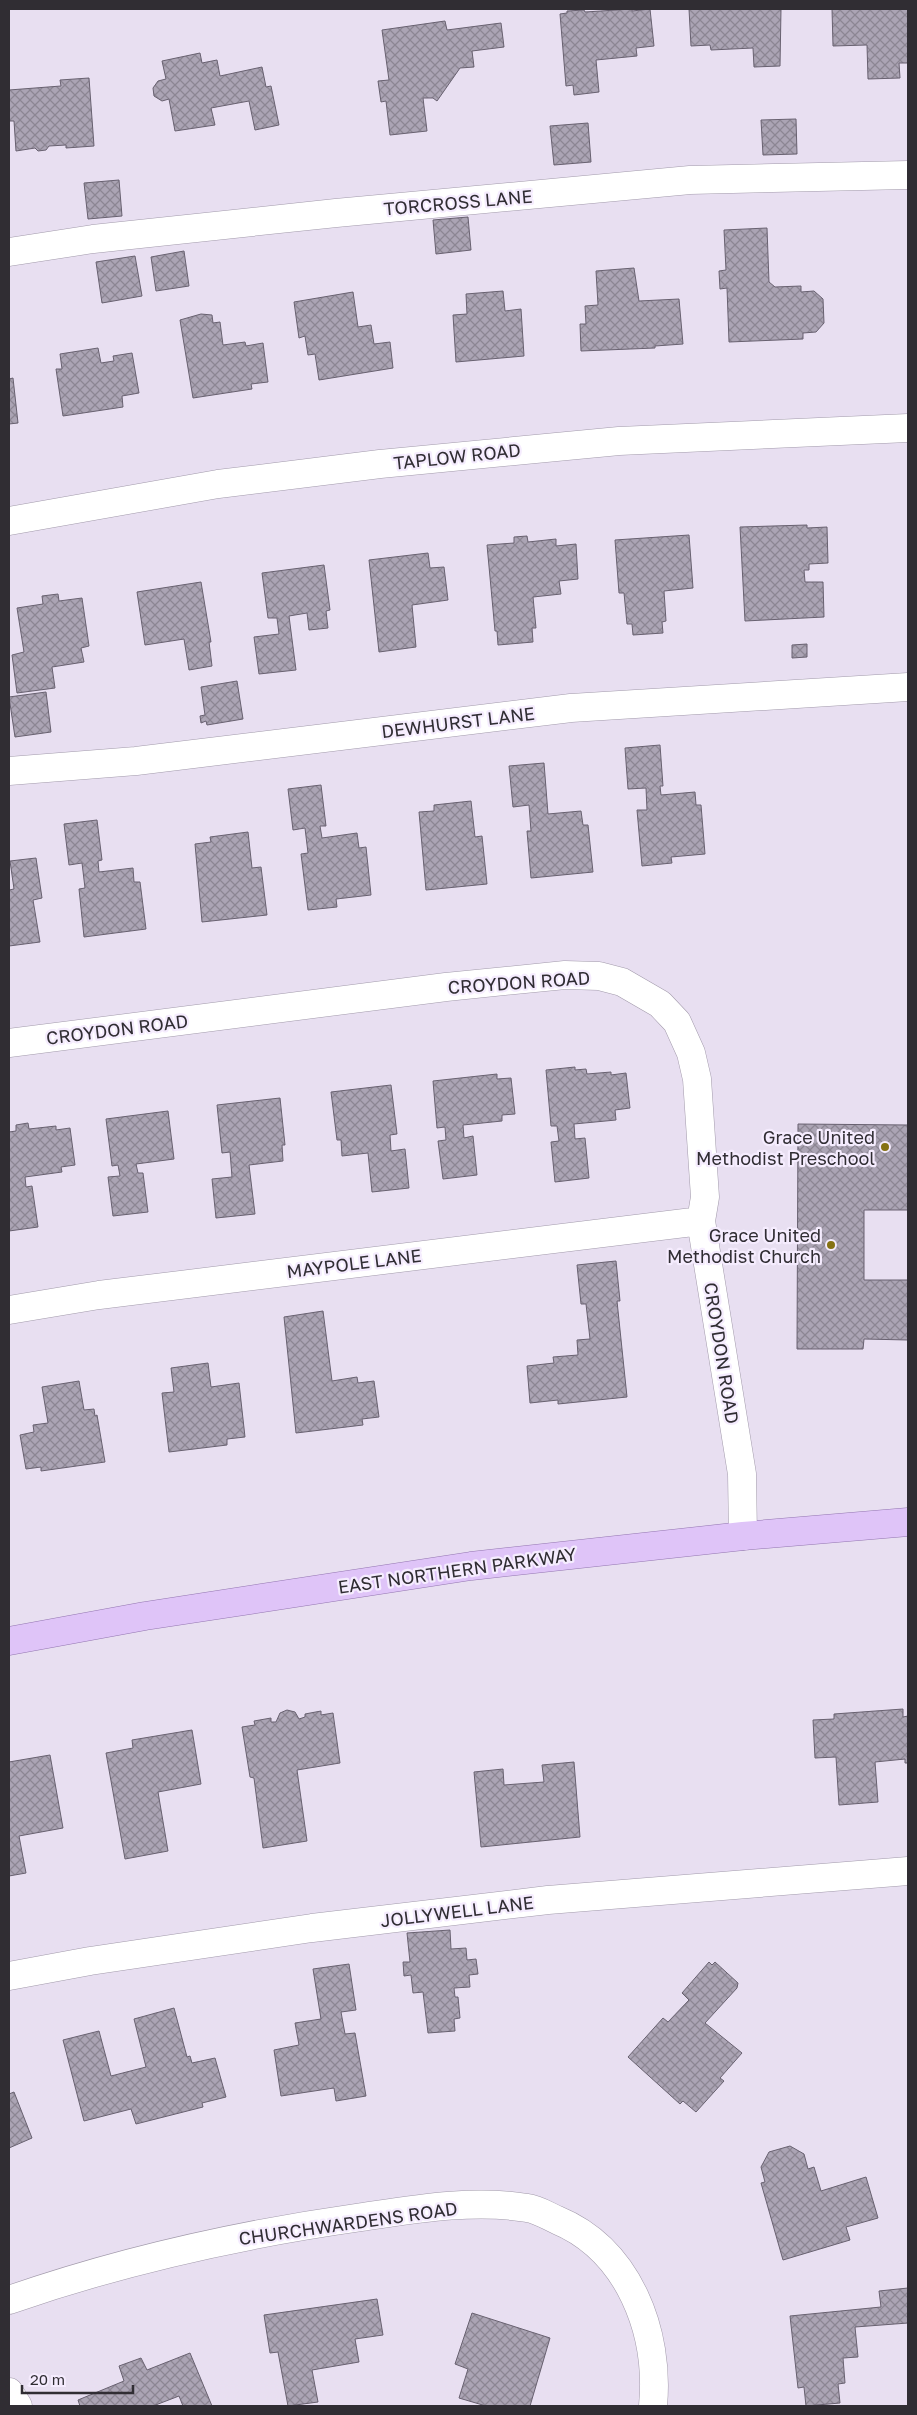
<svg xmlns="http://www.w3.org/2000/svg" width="917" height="2415" font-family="'Golos Text',sans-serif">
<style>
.building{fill:url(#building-cross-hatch);stroke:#686170}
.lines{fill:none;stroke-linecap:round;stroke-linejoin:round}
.minor-casing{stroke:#a29aab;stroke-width:29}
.major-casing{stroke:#9376b0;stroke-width:29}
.minor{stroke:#fff;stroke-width:28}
.major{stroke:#dfc4f8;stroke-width:28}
.poi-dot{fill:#857214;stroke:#f5ecfe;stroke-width:2}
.labels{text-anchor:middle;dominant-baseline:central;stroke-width:4.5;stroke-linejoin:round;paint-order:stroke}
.street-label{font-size:18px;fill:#302d33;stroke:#f5ecfe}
.poi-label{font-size:18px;fill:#302d33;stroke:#f5ecfe;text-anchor:end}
</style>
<defs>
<pattern id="building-cross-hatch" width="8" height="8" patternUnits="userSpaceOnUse" patternTransform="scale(1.25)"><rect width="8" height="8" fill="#aba4b4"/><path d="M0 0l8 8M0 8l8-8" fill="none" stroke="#8c8693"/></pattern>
</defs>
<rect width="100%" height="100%" fill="#e8dff1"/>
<path class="building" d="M632,9v2l18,-2 4,37 -18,2 1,8 -41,4 3,32 -25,3 -1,-10 -7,1 -6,-72 7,-1v-2l17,-1 1,2z
M689,9h92l-1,57 -26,1 -1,-19 -42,2 -1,-5 -19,1z
M832,9h76v54h-9l1,15 -32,1 -1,-34 -34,1z
M445,21l2,9 54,-7 3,24 -32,4 2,16 -14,1 -23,33 -4,-3h-10l4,33 -37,4 -4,-34 -5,1 -3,-21 11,-1 -7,-50z
M200,53l2,10 15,-3 3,16 42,-9 4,20 5,-1 8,39 -24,5 -6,-29 -38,7 4,17 -40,6 -6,-32 -7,2 -8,-5 -1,-8 5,-7 8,-2 -4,-18z
M89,78l5,68 -28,2v-3l-17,1 -3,4 -8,1 -3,-3 -19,3 -2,-30h-5v-31l52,-4 -1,-6z
M796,119l1,35 -34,1 -2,-35z
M588,123l3,39 -37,3 -4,-39z
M119,180l3,36 -34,3 -4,-36z
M468,217l3,33 -35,4 -3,-34z
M767,228l2,54 6,5 26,-1v6l13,-1 9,8 1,24 -8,9 -13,1v6l-74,3 -2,-54 -7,1 -1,-18 7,-1 -2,-40z
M184,251l5,35 -33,5 -5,-34z
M135,256l7,40 -40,7 -6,-41z
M634,268l5,33 40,-2 4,45 -28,2v2l-74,3 -1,-27h6l-1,-18 13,-1 -2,-34z
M503,291l2,20 16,-2 3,47 -68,6 -3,-47 14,-1 -1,-20z
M353,292l5,35 13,-2 3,19 16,-2 3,26 -74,12 -4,-26 -7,1 -3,-19 -6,2 -5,-36z
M201,314l11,1 1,8 7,-1 3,23 22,-3 1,4 17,-3 5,39 -17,2 1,5 -59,9 -13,-78z
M98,348l3,15 13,-2 -1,-5 19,-3 7,40 -17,3 1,11 -60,9 -7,-47h6l-2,-15z
M13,378l5,45 -9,1v-45z
M807,525v3l20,-1 1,36 -19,1v6h-5l1,12h18l1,35 -79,4 -5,-94z
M689,535l4,53 -29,3 2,30 -4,1 1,11 -30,2 -1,-11h-5l-3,-31h-5l-4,-53z
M527,536l1,6 28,-3v7l20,-2 2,35 -19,2 2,13 -28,3 3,31h-4l1,14 -35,3 -1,-14h-2l-8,-86 27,-2v-6z
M428,553l2,15 14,-1 4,33 -36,5 4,42 -37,5 -10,-92z
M324,565l6,45 -4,1 2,17 -19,2 -2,-17 -18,3 7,54 -37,4 -5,-37 25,-3 -2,-16h-9l-6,-45z
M201,582l10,60h-2l3,24 -23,4 -5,-31 -39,6 -8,-53z
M58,594l1,7 23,-3 7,48 -8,2 3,14 -32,5 3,21 -38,5 -5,-38 12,-3 -7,-44 26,-4 -1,-8z
M807,644v13l-15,1v-13z
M237,681l6,38 -36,6 -1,-4 -5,2 -1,-7 5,-1 -4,-28z
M46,692l5,40 -36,5 -6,-40z
M660,745l3,41h-3l1,9 34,-3 1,13h5l4,49 -34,3 1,6 -30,3 -5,-56h10l-1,-22 -18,1 -3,-41z
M544,763l4,51 33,-3 2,14h5l5,47 -62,6 -4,-47h4l-2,-26 -16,2 -4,-41z
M321,785l5,41h-6l2,12 35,-5 2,15 7,-1 5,48 -35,4 1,8 -29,3 -7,-56 7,-1 -3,-25 -12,2 -5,-41z
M471,801l4,36 7,-1 5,48 -61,6 -7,-78 15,-1v-6z
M97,820l5,40 -4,1 1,11 34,-4 1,14h6l6,47 -62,8 -5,-48 6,-1 -3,-25 -13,2 -5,-41z
M248,832l4,36 9,-1 6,48 -65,7 -7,-78 16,-2 -1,-5z
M36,858l6,40 -9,2 7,42 -31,4v-56l5,-1 -4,-28z
M575,1067v3l11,-1 1,5 24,-2v3l15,-2 4,35 -15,2 1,10 -42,4 1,15 10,-1 4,40 -34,4 -4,-40 8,-1 -2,-15h-6l-5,-56z
M497,1074v5l14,-1 4,36 -13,1v6l-39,4 1,13 9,-2 4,39 -34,4 -5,-38 8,-1 -1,-13 -8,1 -4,-47z
M391,1085l6,49 -7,1 1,16 14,-2 4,39 -37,4 -4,-39 -26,3 -1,-16h-4l-6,-48z
M280,1098l5,47h-3l1,16 -34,4 6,49 -39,4 -4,-39 20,-2 -2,-25 -8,1 -5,-48z
M168,1111l6,48 -38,5 2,9h5l5,39 -35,4 -5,-39 12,-1 -2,-11 -6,1 -6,-47z
M28,1123l1,6 27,-3v4l14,-2 5,37 -14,2 1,5 -37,5 1,10 6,-1 6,41 -29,4v-99l7,-1v-6z
M798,1124l110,1v85h-44v70h44v60l-44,-1 -1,10h-66z
M616,1261l4,40h-3l10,96 -69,7v-4l-28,3 -3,-37 27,-3 -1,-6 25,-2 -1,-15 13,-1 -4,-35h-5l-4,-39z
M323,1311l9,70 25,-4 1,6 16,-2 5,36 -17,2 1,6 -67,8 -12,-116z
M208,1363l3,24 28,-4 6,54 -18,2v6l-58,7 -7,-59 12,-1 -3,-24z
M79,1381l5,29 10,-1 1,7 2,-1 8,47 -64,9v-4l-15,2 -6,-34 14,-3 -1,-7 15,-2 -6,-36z
M903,1709v8l5,-1v47h-3v-4l-30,3 3,40 -39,3 -3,-48 -21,1 -2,-38 21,-1v-5z
M287,1710l8,2 4,7 6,-2v-3l16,-3v4l12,-2 7,50 -43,7 10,71 -44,7 -9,-70 -4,-1 -8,-50 13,-2 -1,-4 17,-3v4h5l4,-9z
M192,1730l9,54 -43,8 10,59 -43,8 -19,-106 27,-5 -1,-8z
M50,1755l13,73 -44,8 7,37 -17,3v-114z
M574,1762l6,75 -99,10 -7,-75 29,-3 1,16 40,-3 -2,-17z
M450,1930l1,19 15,-1 1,12 9,-1 2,15 -9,1 1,12 -16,1 1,9h3l2,21 -6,1 1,12 -27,2 -5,-41 -10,1 -2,-18 -7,1 -1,-14h7l-3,-29z
M709,1962l3,3 3,-3 23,21 -1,5 -32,35 37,30 -22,25 4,3 -28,31 -13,-11 -3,3 -52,-47 35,-39 5,4 21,-22 -7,-7z
M349,1964l7,46 -15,2 4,22 10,-1 11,63 -30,5 -2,-13 -53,8 -7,-46 25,-5 -4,-22 26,-4 -8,-50z
M174,2008l13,49 3,-1 2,7 23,-5 11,39 -24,6 1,4 -67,17 -5,-15 -47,12 -21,-81 36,-9 12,45 35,-9 -12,-48z
M14,2092l18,46 -23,10v-54z
M790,2146l14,8 4,15 6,-2 7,24 45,-14 12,41 -32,9 4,13 -67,20 -22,-77 4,-1 -4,-15 8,-15z
M908,2288v35l-53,4 3,30 -15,1 2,25 -7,1 2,19 -34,3 -2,-19 -6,1 -8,-72 91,-9 -2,-16z
M377,2299l6,36 -28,4 4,23 -47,8 6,32 -30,4 -10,-54 -8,1 -6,-38z
M472,2313l78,25 -20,68h-44l-27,-8 9,-29 -13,-5z
M190,2353l22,53h-29l-4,-10 -26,10h-73l-2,-6 46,-19 -5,-15 22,-8 6,12z"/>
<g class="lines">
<defs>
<path id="minor" d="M9,252l84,-13 243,-26 354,-33 218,-5
M9,521l209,-37 162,-20 239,-23 289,-13
M9,771l127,-10 435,-53 337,-21
M9,1043l437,-56 119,-12 34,1 23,6 38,22 17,18 14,31 6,26 8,118 -4,24 41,253 1,62
M9,1310l90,-15 602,-74
M9,1976l81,-15 222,-33 236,-28 360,-29
M9,2300c115,-40 233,-66 353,-83 54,-8 112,-18 165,-9 10,1 21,8 30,12 72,30 103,112 96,186
M9,2392l9,14"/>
<path id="major" d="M9,1641l136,-25 326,-50 272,-30 165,-14"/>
</defs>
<use href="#minor" class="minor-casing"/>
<use href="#major" class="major-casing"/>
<use href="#minor" class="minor"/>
<use href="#major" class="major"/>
</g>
<g class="poi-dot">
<circle cx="885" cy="1147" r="5"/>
<circle cx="831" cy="1245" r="5"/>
</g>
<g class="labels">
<g class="street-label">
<text transform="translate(458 202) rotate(-5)">TORCROSS LANE</text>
<text transform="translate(457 456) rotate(-6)">TAPLOW ROAD</text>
<text transform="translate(458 722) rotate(-7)">DEWHURST LANE</text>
<text transform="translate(519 982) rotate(-4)">CROYDON ROAD</text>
<text transform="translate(117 1029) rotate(-7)">CROYDON ROAD</text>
<text transform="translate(354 1263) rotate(-7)">MAYPOLE LANE</text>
<text transform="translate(722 1353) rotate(81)">CROYDON ROAD</text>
<text transform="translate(457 1570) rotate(-8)">EAST NORTHERN PARKWAY</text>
<text transform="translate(457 1911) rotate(-7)">JOLLYWELL LANE</text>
<text transform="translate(348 2223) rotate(-8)">CHURCHWARDENS ROAD</text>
</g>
<g class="poi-label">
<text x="875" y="1137">Grace United<tspan x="875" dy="21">Methodist Preschool</tspan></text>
<text x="821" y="1235">Grace United<tspan x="821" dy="21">Methodist Church</tspan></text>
</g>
</g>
<rect width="917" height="2415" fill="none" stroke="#302d33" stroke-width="20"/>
<path d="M22 2385v8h111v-8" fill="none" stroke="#302d33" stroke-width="2.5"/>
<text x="30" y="2385" font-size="15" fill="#302d33" stroke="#f5ecfe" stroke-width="4" paint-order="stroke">20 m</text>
</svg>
